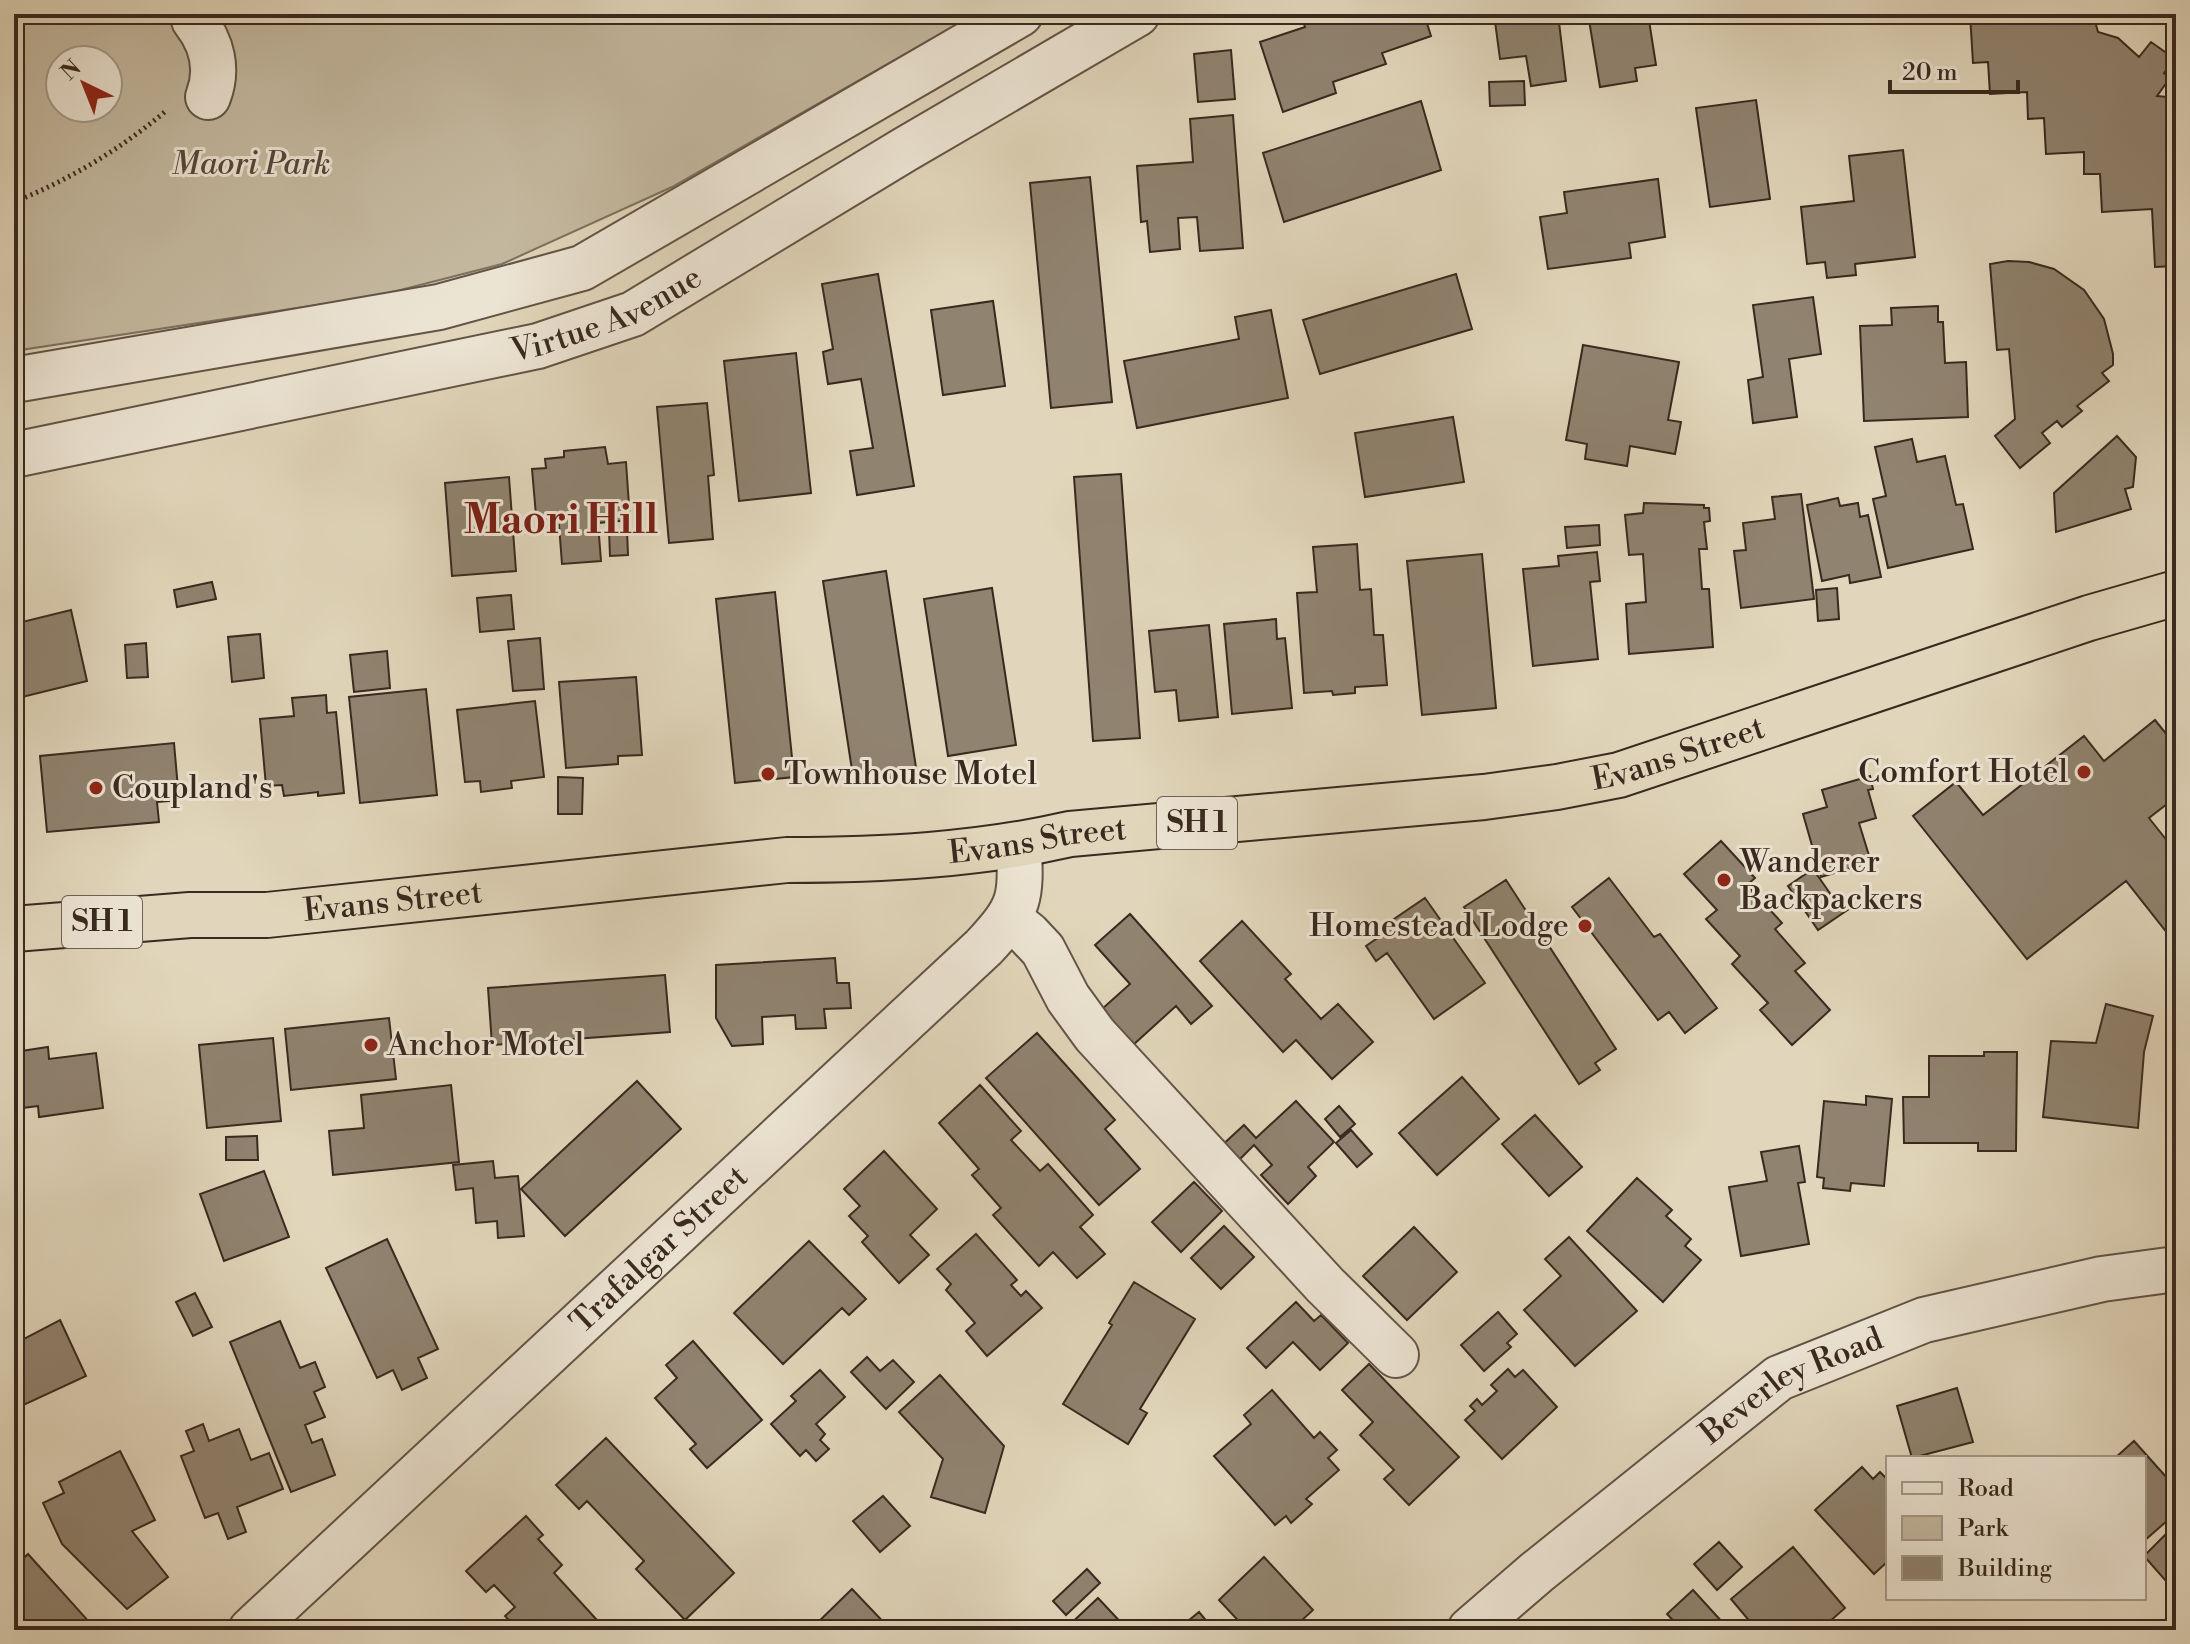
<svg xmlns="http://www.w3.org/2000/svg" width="2190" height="1644" font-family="'Libre Bodoni',serif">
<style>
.green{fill:#c4b9a0;stroke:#7e7160;stroke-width:2;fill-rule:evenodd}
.building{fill:#908370;stroke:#39291f;stroke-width:2}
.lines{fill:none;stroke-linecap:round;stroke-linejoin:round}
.minor-casing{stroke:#635446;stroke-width:48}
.highway-casing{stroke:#39291f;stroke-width:48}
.path{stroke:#39291f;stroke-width:5;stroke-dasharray:2 4;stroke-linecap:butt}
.minor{stroke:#ece4d3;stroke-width:44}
.highway{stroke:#e1d6bb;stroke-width:44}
.poi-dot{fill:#8f2418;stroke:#ece4d3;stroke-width:3}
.labels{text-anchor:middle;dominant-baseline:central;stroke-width:6;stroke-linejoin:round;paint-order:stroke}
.shield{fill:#ece4d3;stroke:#6f6155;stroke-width:2}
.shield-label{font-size:30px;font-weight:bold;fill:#39291f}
.park-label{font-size:32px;font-style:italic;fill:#554639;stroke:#ece4d3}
.street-label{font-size:32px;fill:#39291f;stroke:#ece4d3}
.poi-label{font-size:32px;fill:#39291f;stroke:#ece4d3;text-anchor:start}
.district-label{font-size:40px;font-weight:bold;fill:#7a1f14;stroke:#ece4d3}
</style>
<rect width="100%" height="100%" fill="#e1d6bb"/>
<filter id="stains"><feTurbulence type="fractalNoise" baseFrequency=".0025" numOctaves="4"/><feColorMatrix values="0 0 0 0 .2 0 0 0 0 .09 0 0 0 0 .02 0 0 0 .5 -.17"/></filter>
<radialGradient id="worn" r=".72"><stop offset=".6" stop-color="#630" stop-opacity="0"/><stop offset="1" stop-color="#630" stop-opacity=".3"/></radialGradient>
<path class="green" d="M14,14h961l-303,173 -170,77 -125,32 -363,55zM60,60h48v48h-48z"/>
<path class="building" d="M1314,14h110l7,22 -49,17 4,11 -53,18 3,11 -53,19 -23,-70 45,-15 -3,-9z
M1494,14h64l8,67 -35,5 -5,-30 -26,3z
M1588,14h60l8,51 -21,3 2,13 -37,6z
M1970,14h123l5,18 20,6 21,19 12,-15 24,17 -11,14 6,5 -13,18 19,2v168l-21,1 -3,-58 -50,3 -2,-38h-16v-22l-38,2 -2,-36 -16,1 -1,-27 -37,2 -2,-32 -15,1z
M1231,50l4,49 -37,3 -4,-48z
M1524,81l1,24 -35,1 -1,-24z
M1756,100l14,99 -60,8 -14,-99z
M1421,101l20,69 -157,52 -21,-69z
M1233,115l10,133 -43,3 -3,-34 -19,1 2,31 -30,3 -3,-31 -6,1 -4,-56 56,-4 -3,-43z
M1903,150l12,107 -60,7 1,11 -29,3 -2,-16 -18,2 -6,-57 53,-6 -5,-45z
M1090,177l22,225 -61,6 -21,-225z
M1658,179l7,58 -36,6 2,15 -83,11 -8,-52 27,-4 -3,-21z
M2008,261l21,1 25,7 30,21 20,29 9,35v11l-11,8 7,8 -32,25 5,5 -20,16 -5,-6 -15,12 8,10 -30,25 -25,-32 20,-17 -6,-70 -12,1 -7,-86z
M878,274l36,212 -57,9 -7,-44 23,-3 -12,-69 -33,5 -5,-32 10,-3 -11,-65z
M1456,274l16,55 -152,45 -17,-54z
M1813,297l8,57 -32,5 8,58 -44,6 -5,-43 15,-3 -10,-72z
M993,301l12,85 -62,9 -12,-85z
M1938,306v16h5l2,41 21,-1 2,55 -104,4 -4,-95 32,-1 -1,-17z
M1271,310l17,88 -151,30 -13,-67 115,-22 -4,-22z
M1583,345l96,17 -11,58 13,2 -6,32 -45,-8 -3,20 -42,-7 2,-15 -21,-4z
M796,353l15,140 -72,8 -15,-140z
M707,403l7,72 -6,1 5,63 -44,4 -12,-136z
M1453,417l11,65 -99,15 -10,-64z
M2117,436l19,21 -3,30 -8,2 6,20 -75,23 -2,-39z
M1912,439l5,23 28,-6 11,49 7,-1 10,45 -85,19 -15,-69 13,-3 -11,-49z
M605,447l3,17 18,-2 4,58 -32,3 3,38 -39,3 -3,-39 -22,2 -5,-58 14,-1 -1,-9 19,-2v-6z
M1121,474l19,264 -47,3 -19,-264z
M509,477l7,94 -64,5 -7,-93z
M1801,494l13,105 -73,9 -7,-57 12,-1 -3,-27 32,-4 -3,-22z
M1838,498l2,8 18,-3 2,14 8,-2 13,62 -31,6 -1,-8 -27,6 -15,-76z
M1644,503l60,2v3h5l1,13 -6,1 3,27h-8l3,40h7l4,58 -84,7 -3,-50 20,-2 -3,-48 -14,1 -4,-40 18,-2z
M1599,525l1,20 -33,3 -2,-21z
M609,530h18l1,25 -18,1z
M1357,544l3,46 11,-1 3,46h9l4,50 -32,2v6l-22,2 -1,-4 -28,2 -7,-100 20,-1 -4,-45z
M1597,552l3,29 -10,1 8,77 -65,7 -10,-97 36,-3 -1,-10z
M1482,554l14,154 -74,7 -15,-154z
M886,571l31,203 -63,9 -31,-202z
M212,582l4,17 -39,8 -3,-17z
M992,588l24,157 -68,11 -24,-157z
M1837,588l2,31 -21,2 -2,-31z
M775,592l19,185 -59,6 -19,-184z
M511,595l3,34 -34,3 -3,-34z
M71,610l16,71 -73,18v-75z
M1276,619l1,20 8,-1 7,70 -60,6 -8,-90z
M1209,625l9,92 -39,4 -3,-31 -21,2 -6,-61z
M260,634l4,44 -32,4 -4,-45z
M540,638l4,51 -31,2 -5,-50z
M146,643l2,34 -21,1 -2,-33z
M387,651l3,37 -36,4 -4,-37z
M636,677l6,78 -24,1v8l-52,4 -7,-86z
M426,689l11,106 -77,8 -11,-106z
M326,695l1,18 9,-1 8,81 -26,3v-4l-34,4 -2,-11 -16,1 -6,-67 34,-3 -2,-18z
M535,701l9,76 -33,4 1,7 -31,4 -1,-11 -15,1 -8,-72z
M2155,720l21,26v51l-27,21 27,34v84l-4,3 -46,-58 -99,78 -114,-143 43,-34 27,33 101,-79 20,25z
M174,743l5,57 -22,2 2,20 -112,10 -7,-76z
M1870,776l3,13 -5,1 8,28 -17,5 12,39 -50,15 -18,-63 24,-7 -5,-17z
M558,777l25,1 -1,36h-24z
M1721,841l34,37 -8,7 35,38 -7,6 30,34 -10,8 35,39 -38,35 -32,-35 8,-7 -36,-39 8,-8 -34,-37 11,-9 -33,-36z
M1813,869l21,30 6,-4 9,14 -31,21 -30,-44z
M1609,878l45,59 6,-3 57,74 -32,25 -16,-21 -11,8 -86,-113z
M1506,880l110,169 -21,14 5,7 -21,14 -115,-177z
M1425,898l60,85 -51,36 -47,-66 -11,8 -10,-15 13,-9 -4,-5z
M1130,914l82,92 -21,18 -15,-18 -43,39 -31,-36 28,-25 -35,-39z
M1242,921l49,53 -6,5 36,40 17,-15 35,38 -41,37 -36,-39 -13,12 -83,-91z
M835,958l2,25h12l2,25 -27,1 2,19 -30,1 -1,-14 -33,2 1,27 -31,2 -16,-28v-53z
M665,975l5,57 -178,13 -4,-57z
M2106,1004l47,12 -9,36 -6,76 -95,-11 8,-76 45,2z
M389,1018l7,61 -105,11 -6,-61z
M1037,1033l78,87 -10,9 35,40 -41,36 -113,-127z
M273,1038l8,83 -74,7 -8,-83z
M48,1047l1,12 47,-6 7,55 -64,9 -1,-11 -24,3v-57z
M1984,1052h33l-1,99h-38v-8h-74l-1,-46h26v-41h55z
M1462,1077l37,42 -62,56 -38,-42z
M637,1081l44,48 -116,107 -44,-47z
M451,1085l8,77 -126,13 -4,-44 35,-3 -3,-33z
M980,1085l41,46 -10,9 29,31 8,-7 45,51 -13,12 25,27 -28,24 -24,-26 -14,14 -46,-51 8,-7 -29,-33 7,-6 -40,-46z
M1866,1096l26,3 -8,87 -33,-3 -1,8 -27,-3 1,-10 -7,-1 7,-76 42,4z
M1296,1101l38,41 -26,25 8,9 -28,28 -27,-29 11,-10 -18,-20 -19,19 -16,-16 25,-23 12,13z
M1339,1106l16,18 -15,13 -15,-18z
M1535,1115l47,52 -33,29 -47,-52z
M1351,1130l21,24 -15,13 -21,-24z
M257,1136l1,24h-32v-23z
M1799,1146l6,36 -7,1 11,61 -68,12 -12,-69 38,-6 -6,-29z
M884,1151l53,58 -27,26 19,20 -30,28 -37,-41 6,-6 -19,-20 11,-10 -16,-17z
M493,1161l2,17 23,-2 6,60 -26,2 -1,-17 -21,2 -3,-35 -17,2 -3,-25z
M264,1171l25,66 -65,24 -24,-67z
M1637,1178l35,32 -6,6 25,23 -6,7 16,14 -38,42 -76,-71z
M1194,1182l28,29 -41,41 -29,-30z
M1224,1226l30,31 -33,32 -30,-31z
M1414,1227l43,45 -50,48 -44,-44z
M976,1234l41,46 -6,5 10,11 5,-5 16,17 -55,48 -21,-25 9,-8 -29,-33 5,-6 -14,-15z
M1569,1237l68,74 -62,55 -51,-56 37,-34 -16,-17z
M387,1239l51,110 -20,9 9,20 -25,12 -9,-20 -16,8 -51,-110z
M809,1241l57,58 -17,16 -7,-7 -59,56 -49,-51z
M1134,1282l61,37 -55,90 7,4 -19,31 -65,-40 49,-79 -3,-2z
M195,1293l17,34 -19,9 -17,-34z
M1296,1302l18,19 7,-6 27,28 -28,27 -27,-28 -27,26 -19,-20z
M1498,1312l19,22 -10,9 4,4 -27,24 -23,-26z
M60,1320l26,56 -69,32 -3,-7v-57z
M280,1321l20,47 15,-6 10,25 -11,5 11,25 -20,8 7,18 10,-4 13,36 -44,17 -61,-150z
M693,1341l69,79 -55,48 -17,-19 6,-5 -41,-46 22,-20 -11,-13z
M867,1357l13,14 13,-11 21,22 -28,27 -35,-37z
M1369,1364l90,93 -50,48 -25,-26 10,-9 -34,-35 13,-13 -31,-32z
M1508,1369l7,8 8,-7 34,37 -55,52 -37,-39 10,-9 -5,-5 7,-7 5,6 15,-14 -6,-6z
M820,1370l25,27 -29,27 9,10 -5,6 9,9 -13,12 -10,-11 -6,6 -29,-32 25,-23 -5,-5z
M940,1375l64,71 -19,67 -54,-16 12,-38 -44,-47z
M1957,1388l16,54 -61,16 -15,-52z
M1272,1390l42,48 6,-6 17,18 -9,8 11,12 -33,29 6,5 -21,19 -5,-7 -11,9 -61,-69 37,-32 -7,-9z
M203,1424l6,17 30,-12 12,31 18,-7 14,36 -46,18 9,25 -18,7 -10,-26 -13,5 -24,-62 13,-5 -8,-20z
M606,1438l128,135 -49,47 -49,-51 8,-8 -57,-60 -8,8 -23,-24z
M2134,1441l42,47v25l-32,28v-83h-29z
M120,1451l35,69 -23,11 36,46 -41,32 -65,-65 -19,-41 21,-10 -5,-11z
M1862,1467l11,12 7,-7 8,8v81l-14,13 -59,-64z
M883,1496l27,30 -30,26 -27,-31z
M526,1516l17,19 -5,4 24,26 -8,8 42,46 -10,9 2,2h-70l-13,-14 10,-9 -21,-22 -8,7 -20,-21z
M2165,1535l11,12v25l-11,8 -21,-24z
M1719,1542l23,25 -25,23 -23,-26z
M1793,1547l52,61 -25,22h-63l-26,-31z
M28,1554l63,70 -8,6h-69v-63z
M1264,1557l49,53 -13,12 5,5 -3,3h-55l-28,-30z
M1087,1569l13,14 -34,32 -13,-14z
M852,1589l39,41h-81z
M1693,1590l31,34 -7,6h-35l-15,-16z
M1098,1598l30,32h-64z
M1199,1612l15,18h-37z"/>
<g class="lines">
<defs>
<g id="minor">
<path d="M194,20c18,23 25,49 14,77"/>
<path d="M14,380l425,-73 143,-39 438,-254"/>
<path id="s1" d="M14,455l524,-109 95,-32 271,-164 233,-136"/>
<path d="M1009,919l19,15 15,16 25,48 27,37 230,250 71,70"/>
<path id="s2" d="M251,1630l733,-683c37,-40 37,-48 35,-101"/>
<path id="s3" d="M1470,1630l67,-58 242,-194 145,-58 178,-41 74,-10"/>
</g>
<g id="highway">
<path id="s4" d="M14,929l176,-14h77l520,-55c95,0 191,-5 283,-26l414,-37 73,-10 62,-12 470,-157 87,-25"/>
</g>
</defs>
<use href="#minor" class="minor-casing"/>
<use href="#highway" class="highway-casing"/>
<path class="path" d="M14,202c55,-22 107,-53 153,-92"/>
<use href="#minor" class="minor"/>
<use href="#highway" class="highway"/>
</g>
<g class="poi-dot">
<circle cx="2084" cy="772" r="8"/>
<circle cx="768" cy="774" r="8"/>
<circle cx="96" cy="788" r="8"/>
<circle cx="1724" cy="880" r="8"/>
<circle cx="1585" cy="926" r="8"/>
<circle cx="371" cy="1045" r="8"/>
</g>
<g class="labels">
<g class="shield">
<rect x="1157" y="797" width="80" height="52" rx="6"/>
<rect x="62" y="896" width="80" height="52" rx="6"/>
</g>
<g class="shield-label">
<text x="1197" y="823">SH 1</text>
<text x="102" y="922">SH 1</text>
</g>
<g class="park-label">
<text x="251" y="164">Maori Park</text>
</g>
<g class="street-label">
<text stroke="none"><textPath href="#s1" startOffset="610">Virtue Avenue</textPath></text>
<text stroke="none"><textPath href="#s4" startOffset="1676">Evans Street</textPath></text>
<text stroke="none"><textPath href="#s4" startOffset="1028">Evans Street</textPath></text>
<text stroke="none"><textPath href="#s4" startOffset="380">Evans Street</textPath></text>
<text stroke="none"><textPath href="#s2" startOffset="558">Trafalgar Street</textPath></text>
<text stroke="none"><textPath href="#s3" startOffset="406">Beverley Road</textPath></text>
</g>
<g class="poi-label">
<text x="2068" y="772" text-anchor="end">Comfort Hotel</text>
<text x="784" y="774">Townhouse Motel</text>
<text x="112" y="788">Coupland's</text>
<text x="1740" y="862">Wanderer<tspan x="1740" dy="37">Backpackers</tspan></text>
<text x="1569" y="926" text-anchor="end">Homestead Lodge</text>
<text x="387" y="1045">Anchor Motel</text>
</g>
<g class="district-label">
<text x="561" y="521">Maori Hill</text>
</g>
</g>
<rect width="2190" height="1644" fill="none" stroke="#e1d6bb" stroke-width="48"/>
<rect x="16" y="16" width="2158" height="1612" fill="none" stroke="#39291f" stroke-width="4"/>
<rect x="24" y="24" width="2142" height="1596" fill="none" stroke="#39291f" stroke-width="2"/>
<rect x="1886" y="1456" width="260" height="144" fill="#ece4d3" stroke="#a4998b" stroke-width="2"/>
<rect x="1902" y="1482" width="40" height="12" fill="#ece4d3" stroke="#a4998b" stroke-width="2"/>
<text x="1958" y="1496" font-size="24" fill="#39291f">Road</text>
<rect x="1902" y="1516" width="40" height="24" fill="#c4b9a0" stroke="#a4998b" stroke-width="2"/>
<text x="1958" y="1536" font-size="24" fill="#39291f">Park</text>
<rect x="1902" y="1556" width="40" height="24" fill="#908370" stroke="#a4998b" stroke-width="2"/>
<text x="1958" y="1576" font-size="24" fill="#39291f">Building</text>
<g transform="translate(84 84) rotate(317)"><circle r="38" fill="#ece4d3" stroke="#a4998b" stroke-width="2"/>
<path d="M0-6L14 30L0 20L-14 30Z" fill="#8f2418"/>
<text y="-12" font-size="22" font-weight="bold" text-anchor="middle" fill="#39291f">N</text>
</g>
<path d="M1890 80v12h128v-12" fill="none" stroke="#39291f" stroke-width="4"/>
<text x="1902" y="80" font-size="24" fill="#39291f" stroke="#ece4d3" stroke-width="6" paint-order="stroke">20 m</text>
<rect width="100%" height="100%" filter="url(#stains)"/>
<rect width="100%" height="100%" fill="url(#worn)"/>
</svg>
